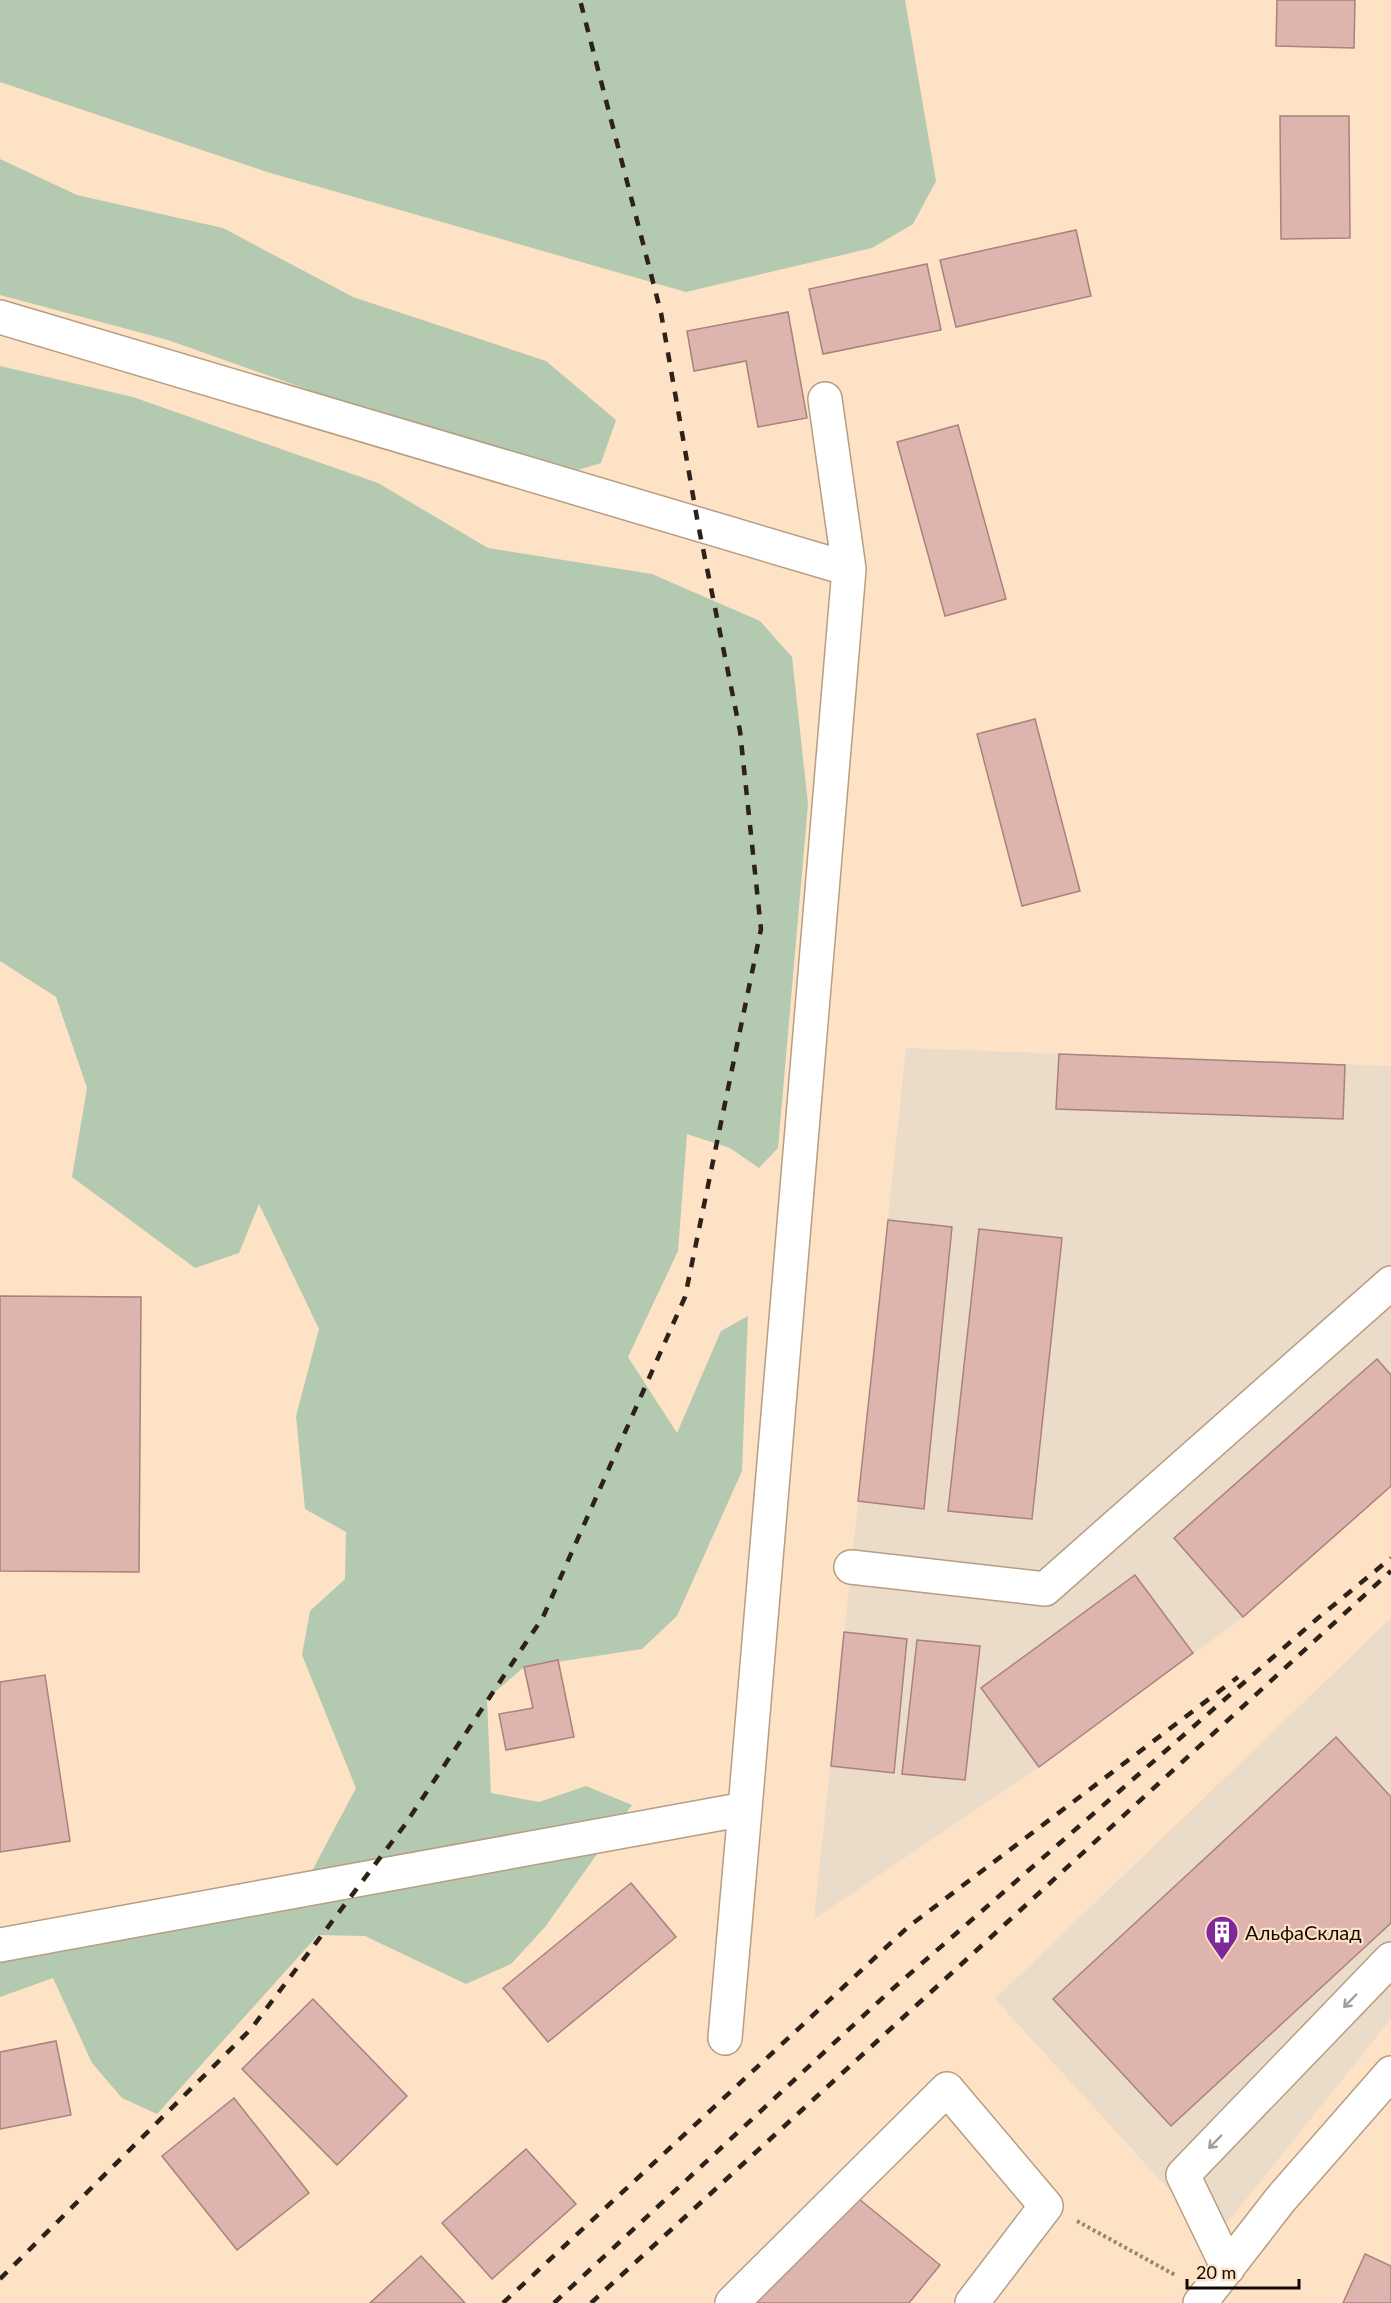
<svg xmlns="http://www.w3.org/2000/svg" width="1391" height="2303" font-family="Lato,sans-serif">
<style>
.industrial{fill:#ebdbc9}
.green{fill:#b3cab0}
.building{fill:#deb4af;stroke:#a9817d;stroke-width:1.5}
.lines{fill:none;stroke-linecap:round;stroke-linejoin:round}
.minor-casing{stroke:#b79d82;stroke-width:36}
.path{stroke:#998572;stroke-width:4;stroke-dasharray:3 3;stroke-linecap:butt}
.minor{stroke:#fff;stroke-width:33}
.rail{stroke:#2d2218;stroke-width:4.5;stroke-dasharray:10 10;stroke-linecap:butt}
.oneway{stroke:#a09d9a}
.labels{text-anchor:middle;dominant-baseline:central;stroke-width:4.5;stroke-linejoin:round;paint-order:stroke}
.poi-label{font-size:20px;fill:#120902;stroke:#fee2c5;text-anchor:start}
</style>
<rect width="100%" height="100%" fill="#fee2c5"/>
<path class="industrial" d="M906,1048l485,18v420l-148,131 -204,150 -225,152z
M1391,1618v401l-177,220 -219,-240z"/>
<path class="green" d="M0,0h905l31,181 -23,43 -41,24 -186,44 -419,-120 -267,-90z
M0,159l77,36 146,33 130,69 193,64 70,59 -15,43 -46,14 -387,-137 -168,-45z
M0,366l133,31 245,86 110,65 164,26 108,47 32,36 16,147 -30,344 -19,20 -29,-20 -43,-14 -9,117 -50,106 49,76 44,-102 27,-15 -6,155 -65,145 -35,33 -118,18 -37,32 4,94 48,9 47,-16 46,19 -87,122 -34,37 -45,20 -101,-48 -47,-1 -161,179 -35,-16 -30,-35 -39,-85 -53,19v-65l270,-35 42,-26 44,-83 -54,-133 8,-44 35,-32 1,-47 -41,-23 -9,-93 23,-87 -60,-125 -20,49 -44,15 -123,-91 15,-89 -31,-91 -56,-36z"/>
<path class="building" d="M1277,0h78l-1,48 -78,-2z
M1280,116h69l1,122 -69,1z
M1076,230l15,66 -135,31 -16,-67z
M927,264l14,66 -118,24 -14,-65z
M788,312l19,106 -49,9 -12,-66 -52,10 -7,-40z
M958,425l48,174 -61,17 -48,-174z
M1035,719l45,172 -58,15 -45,-172z
M1059,1054l286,11 -2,54 -287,-10z
M888,1220l64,7 -28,282 -66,-8z
M979,1229l83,9 -30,281 -84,-8z
M0,1296l141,1 -2,275 -139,-1z
M1377,1359l14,16v111l-148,131 -69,-79z
M1135,1575l58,78 -154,114 -58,-79z
M844,1632l63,7 -13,134 -63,-7z
M917,1640l63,6 -15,134 -63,-6z
M558,1660l16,77 -68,13 -7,-36 34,-6 -9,-41z
M45,1675l25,166 -70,11v-170z
M1336,1737l55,60v126l-220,203 -118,-127z
M631,1883l45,54 -128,105 -45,-54z
M313,1999l94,97 -70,69 -95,-96z
M56,2041l15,74 -71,14v-77z
M234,2098l75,95 -72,57 -75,-94z
M526,2149l50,55 -84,75 -50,-56z
M859,2199l81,66 -31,38h-167z
M1365,2254l26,12v37h-48z
M421,2256l44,47h-95z"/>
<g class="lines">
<defs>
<path id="minor" d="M0,317l849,252
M851,1567l194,22 346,-306
M0,1945l745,-136 104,-1240 -24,-170
M725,2038l20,-229
M1228,2268l-45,-93 208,-216
M732,2303l215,-214 99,117 -74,97
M1200,2303l80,-103 111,-127"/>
</defs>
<use href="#minor" class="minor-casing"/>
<path class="path" d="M1077,2221l98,54"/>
<use href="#minor" class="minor"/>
<path class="rail" d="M0,2279l251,-250 153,-203 139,-209 142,-320 76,-368 -21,-198 -42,-207 -37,-211 -81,-313
M503,2303l405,-376 330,-250
M554,2303l335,-311 429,-374 73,-60
M591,2303l800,-732"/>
</g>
<defs><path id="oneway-shaft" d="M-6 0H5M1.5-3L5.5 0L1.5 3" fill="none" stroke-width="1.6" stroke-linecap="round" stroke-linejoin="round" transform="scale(1.5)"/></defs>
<g class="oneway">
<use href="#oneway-shaft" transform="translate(1350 2001) rotate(134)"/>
<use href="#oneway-shaft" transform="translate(1215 2142) rotate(134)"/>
</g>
<defs>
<symbol id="building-pin" viewBox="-11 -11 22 30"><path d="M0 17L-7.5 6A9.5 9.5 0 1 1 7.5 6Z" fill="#7e2997" stroke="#fee2c5"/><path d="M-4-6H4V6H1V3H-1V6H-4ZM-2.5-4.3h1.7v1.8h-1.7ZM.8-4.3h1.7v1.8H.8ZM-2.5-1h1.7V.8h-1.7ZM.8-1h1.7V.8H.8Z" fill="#fff"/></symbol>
</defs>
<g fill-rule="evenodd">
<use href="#building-pin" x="1203" y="1913" width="38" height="52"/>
</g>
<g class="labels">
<g class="poi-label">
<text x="1245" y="1932">АльфаСклад</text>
</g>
</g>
<path d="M1187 2279v9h112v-9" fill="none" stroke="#120902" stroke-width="3"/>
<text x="1196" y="2279" font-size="18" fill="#120902" stroke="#fee2c5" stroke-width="4.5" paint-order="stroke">20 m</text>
</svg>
